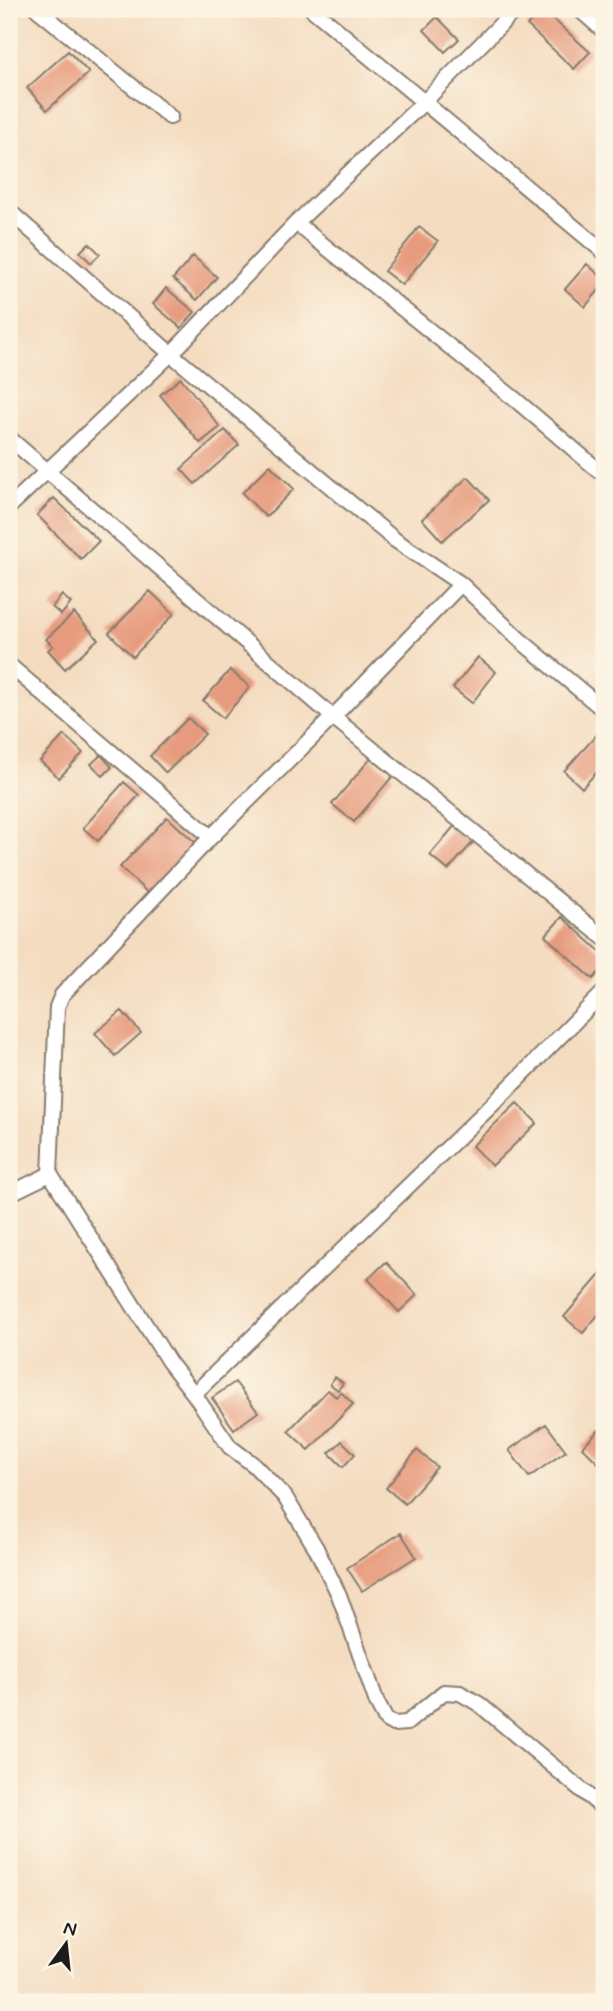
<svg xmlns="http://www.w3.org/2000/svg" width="613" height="2011" font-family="Mynerve,sans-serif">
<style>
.building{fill:#e79b7e}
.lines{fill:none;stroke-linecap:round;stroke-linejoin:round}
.minor-casing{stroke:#887c6e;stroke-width:18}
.minor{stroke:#fff;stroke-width:14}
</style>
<rect width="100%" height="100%" fill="#fcf5e5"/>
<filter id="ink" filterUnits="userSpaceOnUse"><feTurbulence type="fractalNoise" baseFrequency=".0143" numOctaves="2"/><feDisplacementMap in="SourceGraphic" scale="14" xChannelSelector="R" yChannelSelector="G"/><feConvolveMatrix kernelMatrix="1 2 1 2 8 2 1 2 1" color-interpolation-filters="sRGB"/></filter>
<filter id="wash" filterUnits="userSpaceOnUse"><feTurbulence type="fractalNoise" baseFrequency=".00686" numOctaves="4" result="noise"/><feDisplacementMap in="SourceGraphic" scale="28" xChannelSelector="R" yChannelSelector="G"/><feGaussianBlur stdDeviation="1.57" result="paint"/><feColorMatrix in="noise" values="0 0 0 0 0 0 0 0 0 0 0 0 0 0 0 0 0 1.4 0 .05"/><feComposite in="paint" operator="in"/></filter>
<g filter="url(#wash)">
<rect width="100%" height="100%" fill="#f4dcc0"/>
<g id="blocks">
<path class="building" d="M542,9l48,43 -16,17 -47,-44z
M437,17l22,22 -14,13 -21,-22z
M68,51l21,22 -42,37 -20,-22z
M419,227l19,14 -36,44 -18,-14z
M89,243l11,11 -9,9 -11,-11z
M193,256l24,21 -20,23 -24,-21z
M587,264l17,15v5l-19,23 -20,-18z
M166,288l29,24 -14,16 -28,-24z
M181,378l39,49 -20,16 -40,-48z
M225,430l14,15 -44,39 -14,-15z
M270,465l24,24 -28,28 -24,-24z
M468,477l21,23 -47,41 -20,-22z
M54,498l45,43 -18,18 -44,-44z
M150,591l24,23 -41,43 -24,-24z
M62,595l9,8 -10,12 -9,-8z
M74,613l24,26 -33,30 -17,-19 5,-4 -7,-7z
M478,657l18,15 -24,31 -19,-15z
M230,670l20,17 -27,31 -20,-17z
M188,718l17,16 -39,39 -16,-17z
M601,730l3,3v31l-22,24 -18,-17z
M64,735l19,18 -24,25 -19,-17z
M101,755l11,12 -9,9 -12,-12z
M371,758l22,18 -39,46 -22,-18z
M124,782l15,13 -41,46 -15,-13z
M167,817l29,26 -47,51 -29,-27z
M456,824l19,16 -27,30 -18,-15z
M562,917l42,38v12l-11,12 -48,-43z
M122,1011l19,22 -26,23 -20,-23z
M517,1103l20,20 -45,43 -20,-20z
M386,1262l31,33 -18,17 -31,-33z
M604,1270v38l-21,25 -19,-16z
M335,1377l8,6 -5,7 -8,-6z
M235,1382l23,30 -24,17 -22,-31z
M328,1390l8,7 5,-5 12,12 -44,46 -21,-19z
M546,1424l20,27 -37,26 -20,-27z
M599,1430l5,5v34l-22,-22z
M342,1441l13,13 -12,13 -14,-14z
M417,1450l20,17 -32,37 -19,-16z
M401,1533l15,24 -54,34 -15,-23z"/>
</g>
</g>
<g filter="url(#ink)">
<use href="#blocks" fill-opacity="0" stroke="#887c6e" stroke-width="2"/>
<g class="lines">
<defs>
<path id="minor" d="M37,9l133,108
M312,9l292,243
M579,9l25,22
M9,11l2,-2
M9,211l162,143 224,186 66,44 59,56 84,70
M296,223l221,178 87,74
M9,438l324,279 271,221
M9,507l162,-153 125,-131 127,-120 93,-94
M9,665l202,172 122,-120 128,-133
M50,1174l119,188 25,32 304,-295 106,-107
M9,1194l41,-20 7,-167 5,-12 149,-158
M194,1394l36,53 24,18 31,32 31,51 23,47 38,108 9,17 7,4 14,-1 37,-31 16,1 19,11 125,105"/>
</defs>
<use href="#minor" class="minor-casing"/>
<use href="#minor" class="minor"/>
</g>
</g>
<rect width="613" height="2011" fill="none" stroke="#fcf5e5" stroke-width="35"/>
<g transform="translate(66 1944) rotate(15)" stroke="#fcf5e5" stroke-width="5" paint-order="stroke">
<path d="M0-5L12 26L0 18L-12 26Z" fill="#1c1c1c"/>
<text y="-10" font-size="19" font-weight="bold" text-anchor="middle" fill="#1c1c1c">N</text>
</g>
</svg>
